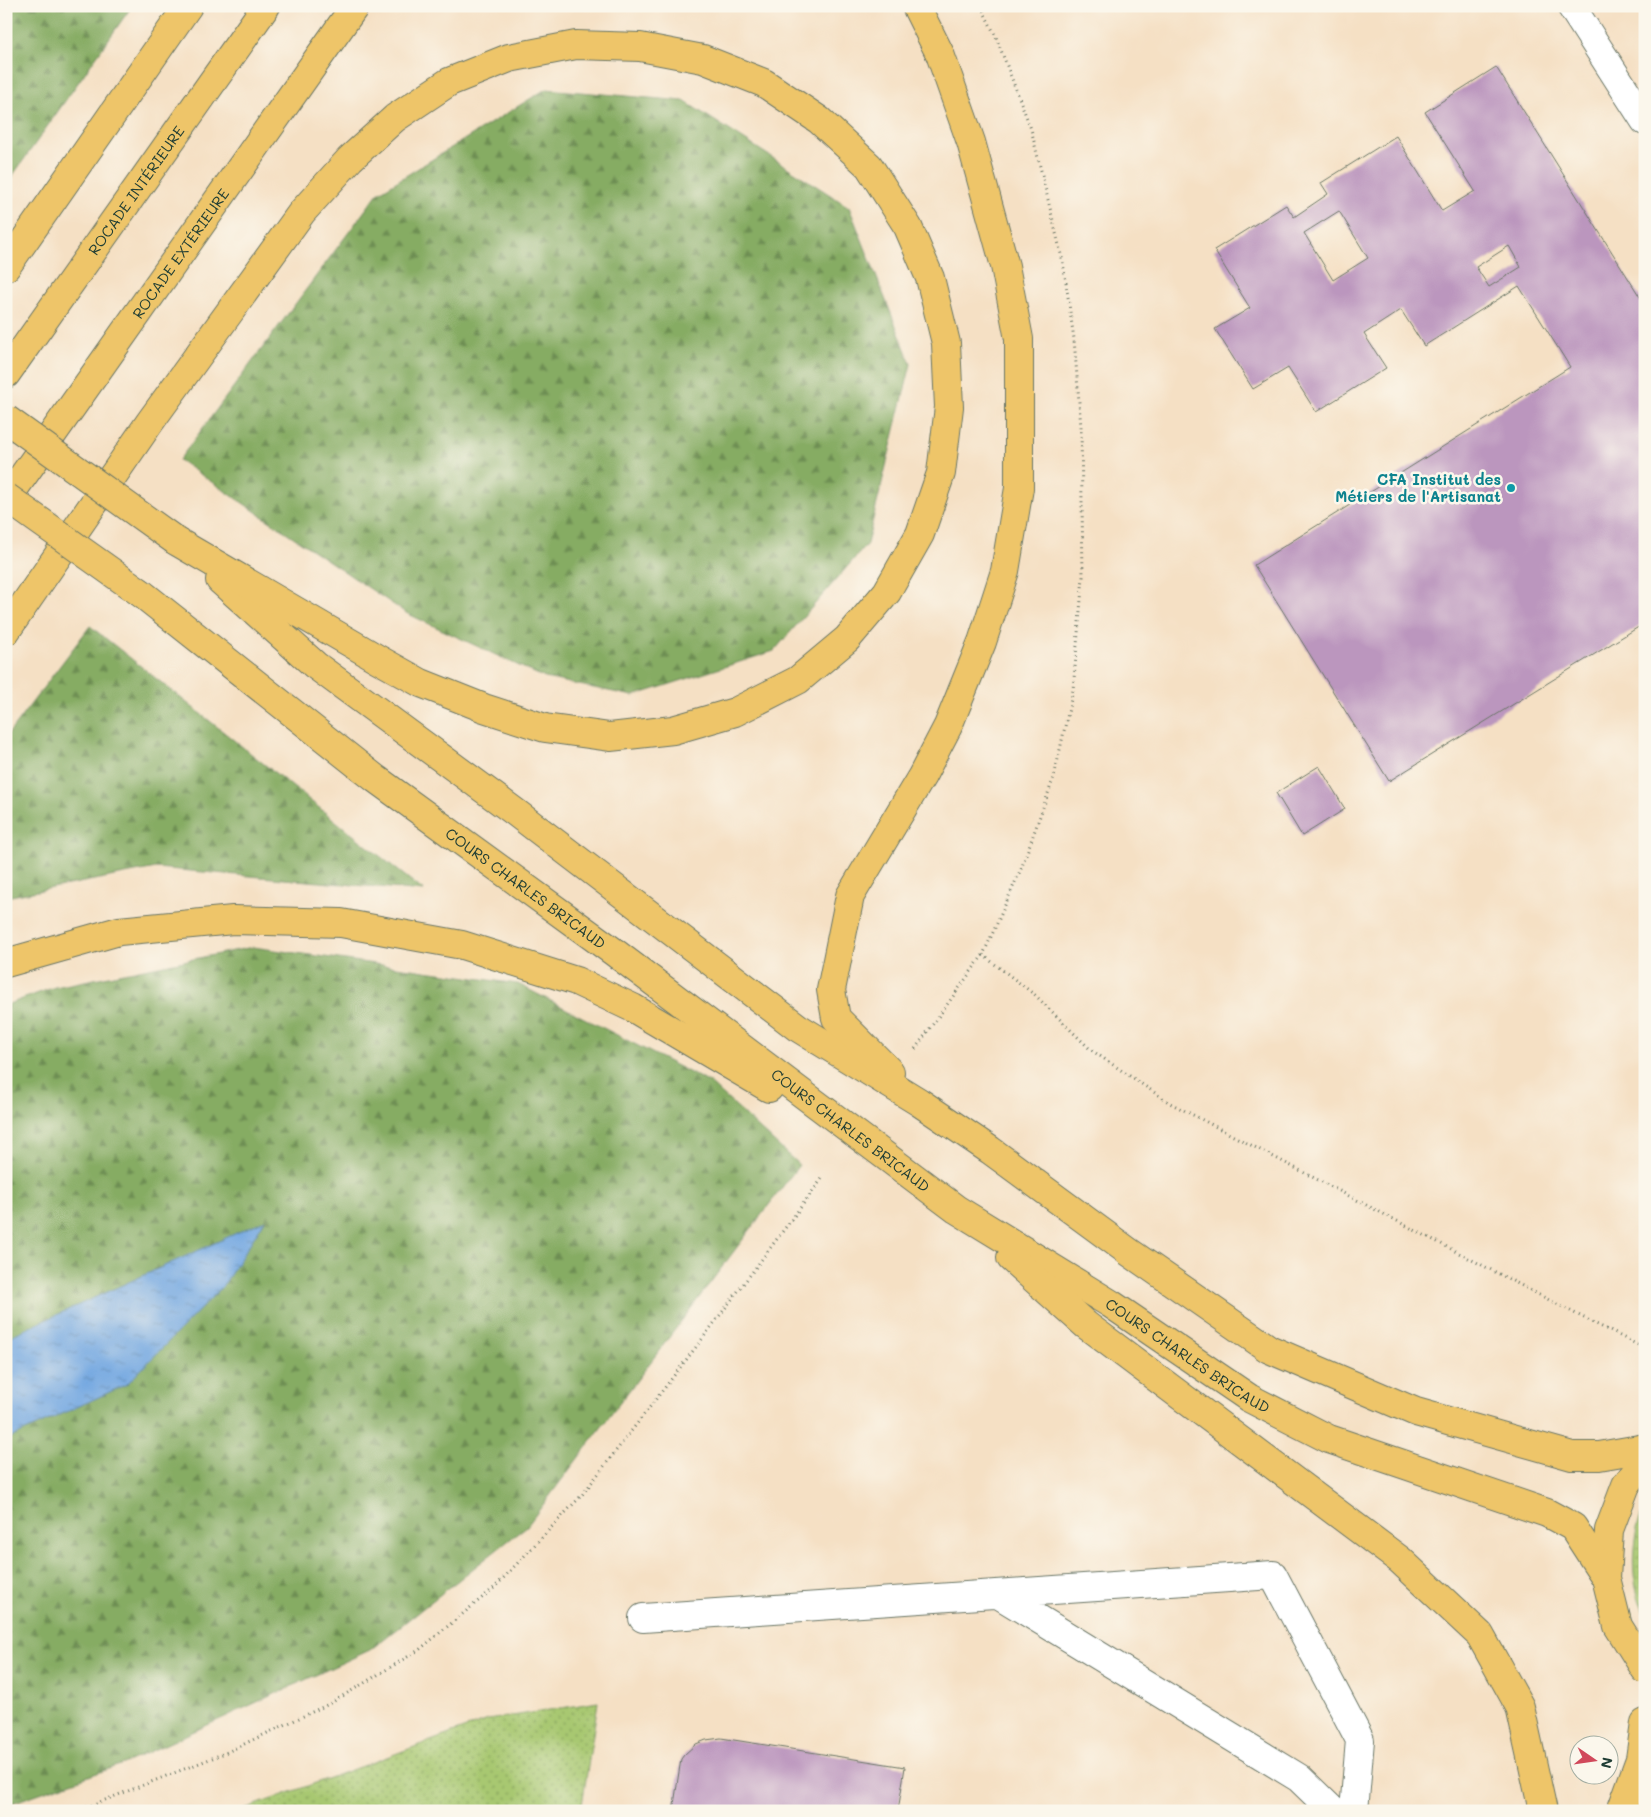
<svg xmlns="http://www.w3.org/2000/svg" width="1651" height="1817" font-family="Mali,sans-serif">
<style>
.green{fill:url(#green-dots);stroke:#648252}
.forest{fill:url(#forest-firs);stroke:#52744c}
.water{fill:url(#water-ripples);stroke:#4a728a}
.building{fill:#bb96be;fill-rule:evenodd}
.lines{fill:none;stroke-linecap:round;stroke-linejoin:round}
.minor-casing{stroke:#6a7666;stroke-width:30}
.major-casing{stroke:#6a7666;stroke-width:30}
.highway-casing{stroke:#6a7666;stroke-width:30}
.path{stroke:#6a7666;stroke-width:3;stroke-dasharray:1 4;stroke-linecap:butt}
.minor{stroke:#fff;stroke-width:28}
.major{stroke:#eec569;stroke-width:28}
.highway{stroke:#eec569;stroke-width:28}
.highway-bridge-casing{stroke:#6a7666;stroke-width:30;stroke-linecap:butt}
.highway-bridge{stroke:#eec569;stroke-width:28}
.culture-dot{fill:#0f9aa8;stroke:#fbf7ec;stroke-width:2}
.labels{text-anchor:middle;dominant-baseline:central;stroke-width:5;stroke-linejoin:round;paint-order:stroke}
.street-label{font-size:15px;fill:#1f3d34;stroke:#fbf7ec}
.culture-label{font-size:15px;font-weight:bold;fill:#0d838f;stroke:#fbf7ec;text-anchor:end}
</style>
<defs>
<pattern id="green-dots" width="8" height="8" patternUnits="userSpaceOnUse" patternTransform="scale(1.25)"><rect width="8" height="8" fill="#a8c871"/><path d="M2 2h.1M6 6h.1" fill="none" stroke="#88a45e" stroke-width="1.8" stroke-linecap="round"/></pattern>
<pattern id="forest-firs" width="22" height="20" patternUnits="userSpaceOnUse" patternTransform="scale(1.25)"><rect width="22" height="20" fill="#86ac63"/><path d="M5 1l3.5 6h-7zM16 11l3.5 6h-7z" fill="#6d8d52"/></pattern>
<pattern id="water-ripples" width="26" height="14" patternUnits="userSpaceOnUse" patternTransform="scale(1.25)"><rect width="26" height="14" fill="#74a8e1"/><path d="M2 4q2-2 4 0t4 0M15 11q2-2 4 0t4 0" fill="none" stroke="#5f8ab7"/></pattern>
</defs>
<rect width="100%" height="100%" fill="#fbf7ec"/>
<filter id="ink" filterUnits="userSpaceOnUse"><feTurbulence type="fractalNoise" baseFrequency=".02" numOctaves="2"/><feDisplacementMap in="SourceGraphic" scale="10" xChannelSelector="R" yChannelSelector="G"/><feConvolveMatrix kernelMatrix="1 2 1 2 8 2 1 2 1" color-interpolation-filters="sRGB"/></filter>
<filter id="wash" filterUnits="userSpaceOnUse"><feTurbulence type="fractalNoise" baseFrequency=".0096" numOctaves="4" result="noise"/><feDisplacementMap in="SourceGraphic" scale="20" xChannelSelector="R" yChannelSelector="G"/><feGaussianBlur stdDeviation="1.12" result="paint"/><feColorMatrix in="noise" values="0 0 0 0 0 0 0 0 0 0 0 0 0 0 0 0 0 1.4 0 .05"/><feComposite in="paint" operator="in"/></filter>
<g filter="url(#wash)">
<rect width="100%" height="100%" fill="#f5e0c4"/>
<path class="green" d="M1645,1507v106c-16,-30 -15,-76 0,-106z
M598,1702l-17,109h-342l249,-91z"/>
<path class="forest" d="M16,6h116l-126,179v-175z
M546,89l138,12 165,106 62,157 -44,180 -93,107 -141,45 -88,-18 -139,-65 -227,-153 199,-267z
M90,626l334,265 -268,-23 -150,29v-160z
M253,947l265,37 192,99 89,82 -272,361 -157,124 -247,114 -117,41v-800l49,-18z"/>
<path class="water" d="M265,1220l-42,66 -96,98 -121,56v-102z"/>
<g id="blocks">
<path class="building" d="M1496,67l149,238v318l-256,158 -135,-216 316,-198 -51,-81 -95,60 -23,-36 -37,24 22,34 -70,44 -28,-44 -35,21 -38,-60 35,-21 -36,-58 72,-45 8,12 34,-23 -7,-11 75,-47 46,75 33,-20 -50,-79zM1339,211l29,47 -35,22 -29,-47zM1509,246l12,21 -32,20 -13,-20z
M1319,766l26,43 -43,27 -26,-43z
M721,1738l184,29 -7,44h-225l8,-52 3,-4 12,-11 10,-4z"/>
</g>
</g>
<g filter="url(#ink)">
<use href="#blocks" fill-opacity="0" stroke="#6a7666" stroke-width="1"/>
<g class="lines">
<defs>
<path id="minor" d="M1571,6l74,115
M998,1594l301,184 34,33
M643,1618l630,-43 87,165 -6,71"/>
<path id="major" d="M1645,1460l-19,25 -17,45 -3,48 12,48 27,43
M1621,1811l19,-52 5,-36"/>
<g id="highway">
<path d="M6,267l182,-261"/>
<path id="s1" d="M6,374l260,-368"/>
<path id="s2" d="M6,500l349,-494"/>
<path d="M220,580l95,85 200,147 282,215 122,75 71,48 139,102 140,97 147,63 156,44h27l46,-8"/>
<path id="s3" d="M141,593l235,186 238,173 342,257 155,95 138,94 80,41 218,74 26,14 33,51"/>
<path d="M6,631l144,-209 152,-210 48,-53 45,-41 54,-36 60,-24 67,-13 64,2 63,12 61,24 55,37 50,46 39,61 22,51 16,65 3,64 -8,66 -21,61 -33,58 -40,47 -49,41 -63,32 -62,18 -63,7 -65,-9 -61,-20 -63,-25 -43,-24 -202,-118"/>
<path d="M6,963l113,-32 114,-11 108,3 121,22 114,36 57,27 136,80"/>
<path d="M890,1072l-54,-54 -5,-28 19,-94 72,-120 26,-50 34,-84 23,-71 14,-83v-149l-14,-73 -34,-124 -31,-88 -24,-48"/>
<path d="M1011,1258l75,67 314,235 80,75 40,72 23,104"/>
</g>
</defs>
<use href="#minor" class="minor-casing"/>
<use href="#major" class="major-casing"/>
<use href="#highway" class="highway-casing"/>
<path class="path" d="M983,955l52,40 56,55 79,53 410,213 58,29 7,1
M915,1049l68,-94 38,-86 33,-92 19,-87 10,-113 -2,-150 -7,-88 -11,-77 -32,-133 -35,-92 -15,-31
M77,1811l148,-58 106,-50 88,-53 75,-62 88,-93 121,-157 121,-162"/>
<use href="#minor" class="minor"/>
<use href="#major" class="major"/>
<use href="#highway" class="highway"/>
<defs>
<path id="highway-bridge" d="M6,419l170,122
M6,497l135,96"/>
</defs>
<use href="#highway-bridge" class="highway-bridge-casing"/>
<use href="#highway-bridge" class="highway-bridge"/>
</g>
</g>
<circle class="culture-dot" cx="1511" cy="488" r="5"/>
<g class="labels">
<g class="street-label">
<text stroke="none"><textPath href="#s1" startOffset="225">ROCADE INTÉRIEURE</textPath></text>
<text stroke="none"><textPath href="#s2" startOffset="302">ROCADE EXTÉRIEURE</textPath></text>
<text stroke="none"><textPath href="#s3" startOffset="485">COURS CHARLES BRICAUD</textPath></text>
<text stroke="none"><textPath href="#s3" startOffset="890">COURS CHARLES BRICAUD</textPath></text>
<text stroke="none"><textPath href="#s3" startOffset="1296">COURS CHARLES BRICAUD</textPath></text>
</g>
<g class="culture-label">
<text x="1501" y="479">CFA Institut des<tspan x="1501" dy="17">Métiers de l'Artisanat</tspan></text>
</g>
</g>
<rect width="1651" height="1817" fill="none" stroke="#fbf7ec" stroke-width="25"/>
<g transform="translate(1594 1760) rotate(103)"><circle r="24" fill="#fbf7ec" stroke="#a3ada2"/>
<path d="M0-4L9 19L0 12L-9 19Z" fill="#d1495b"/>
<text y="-8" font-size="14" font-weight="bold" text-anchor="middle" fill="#1f3d34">N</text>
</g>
</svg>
